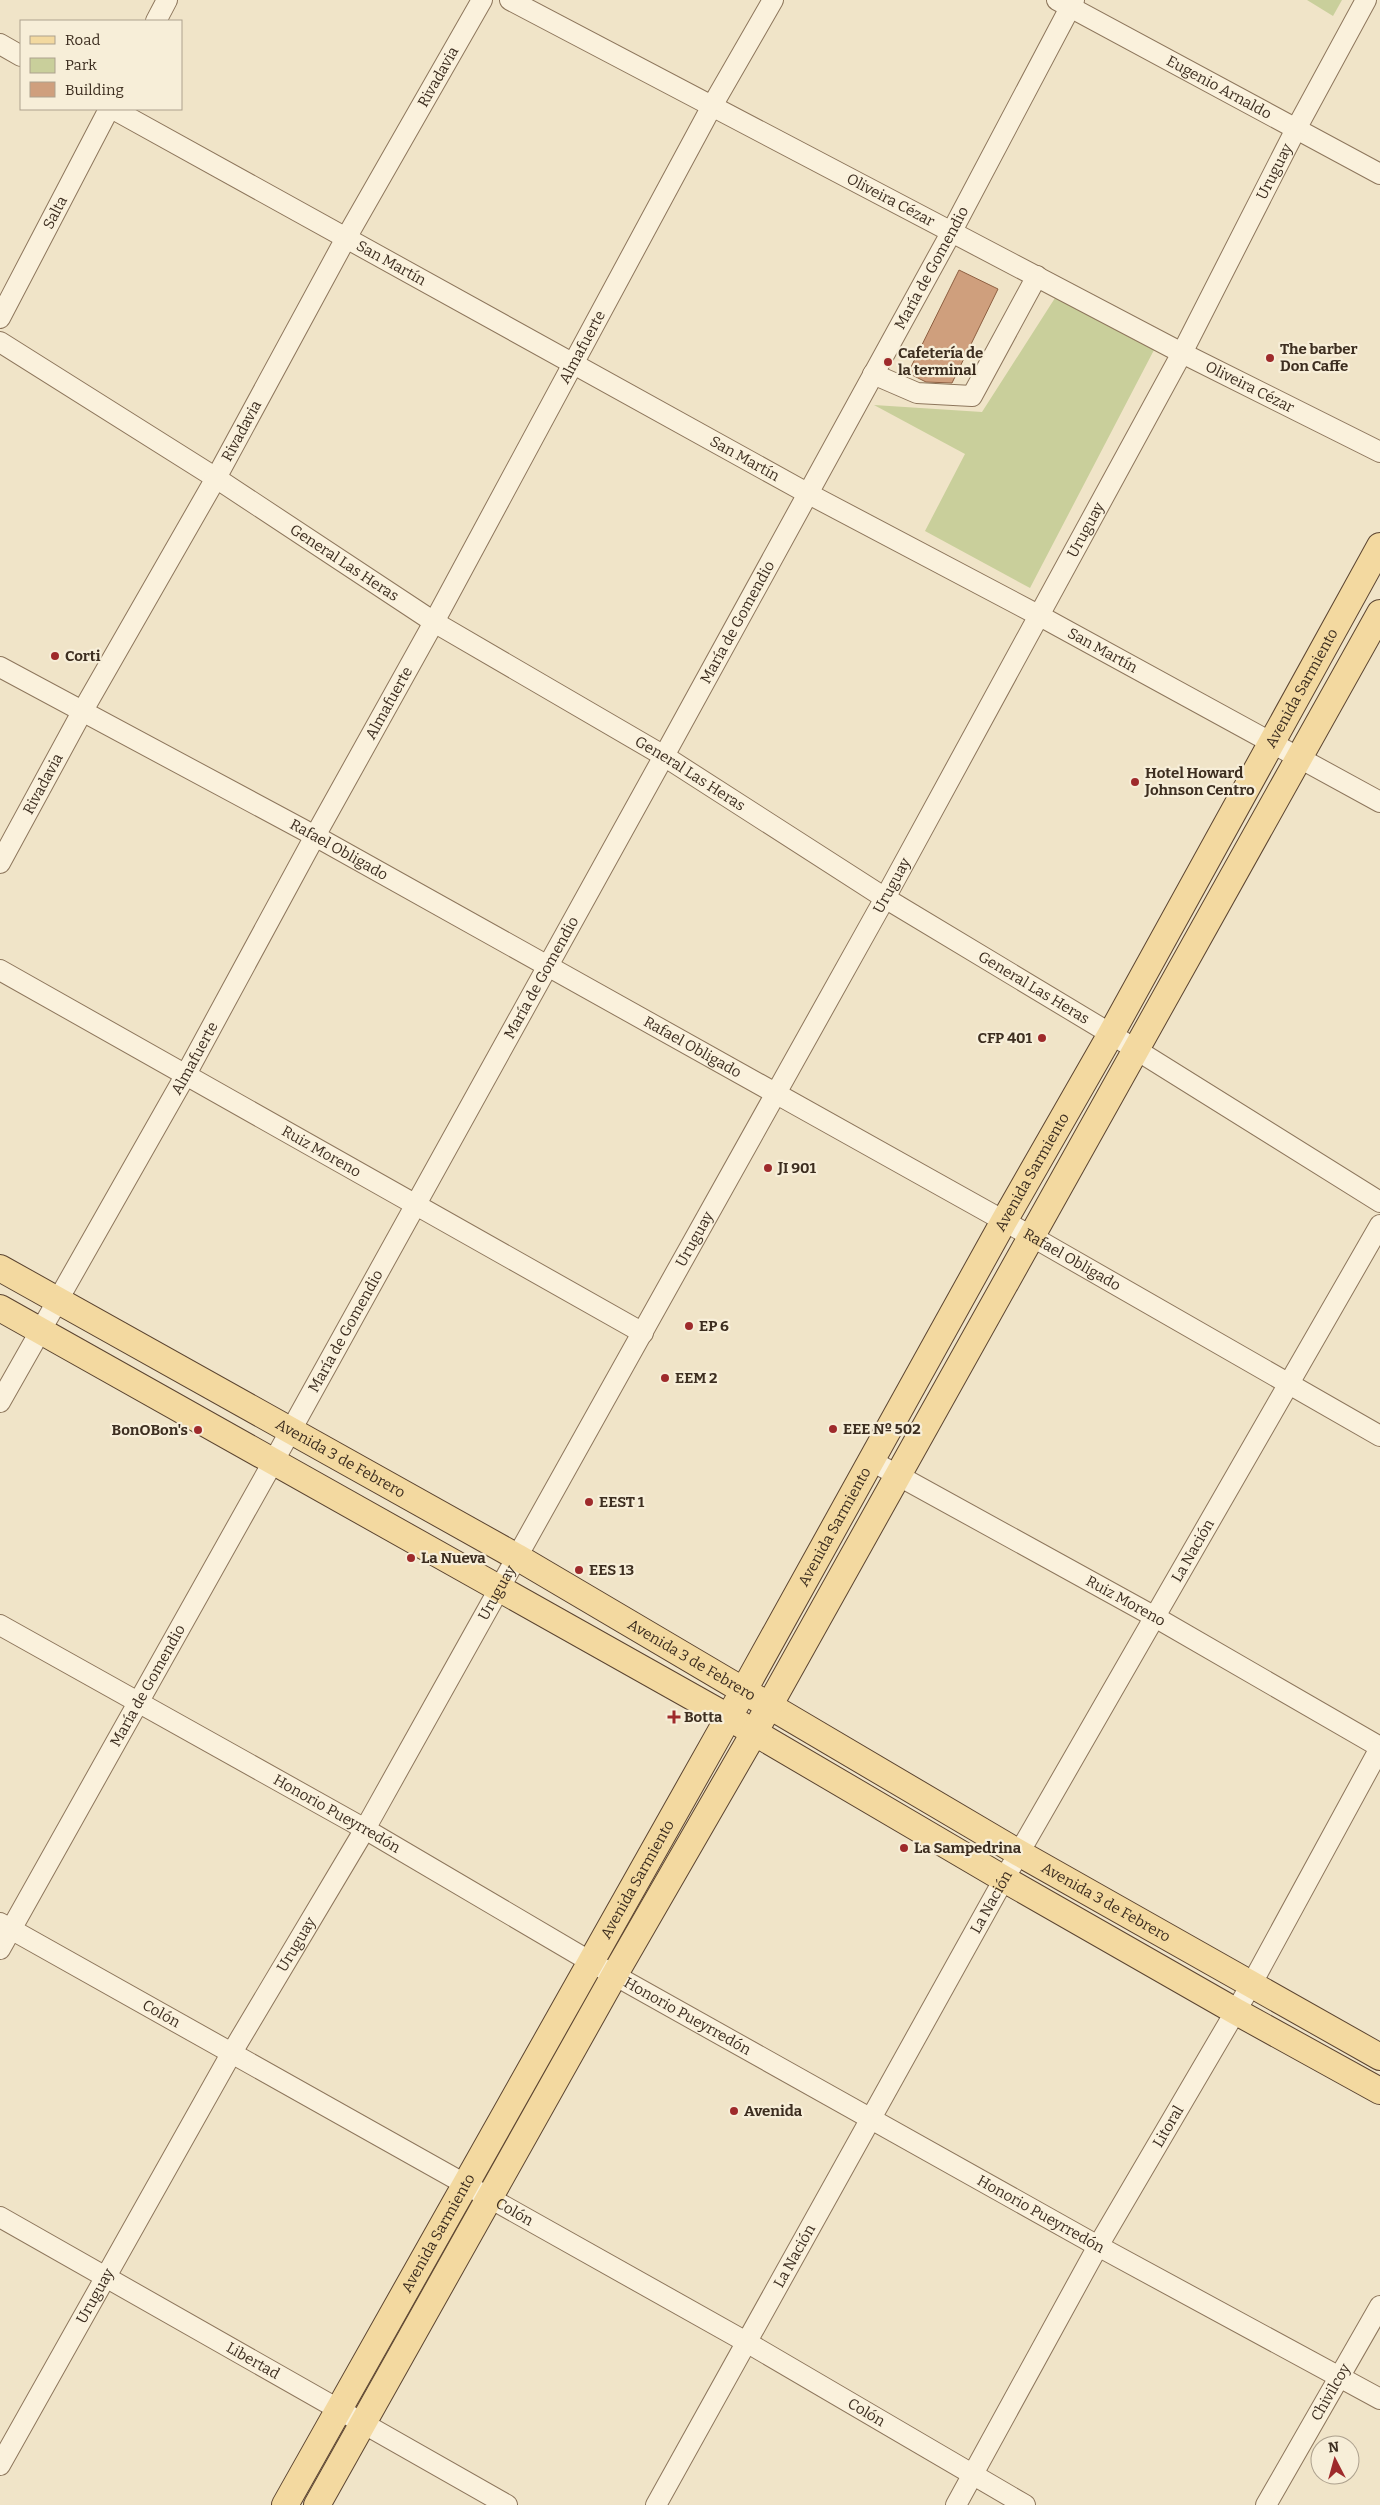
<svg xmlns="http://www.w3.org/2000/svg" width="1380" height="2505" font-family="Bitter,serif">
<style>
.green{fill:#c9cf9b}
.building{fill:#cf9f7d;stroke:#8d5f41}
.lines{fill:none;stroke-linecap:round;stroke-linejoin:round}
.minor-casing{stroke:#8d765c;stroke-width:22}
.major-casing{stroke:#5b4430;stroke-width:28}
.minor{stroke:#faf1dc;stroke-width:20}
.major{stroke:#f3d9a0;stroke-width:26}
.poi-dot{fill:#9e2a2b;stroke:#f7eed8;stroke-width:2}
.labels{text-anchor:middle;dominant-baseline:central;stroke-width:4.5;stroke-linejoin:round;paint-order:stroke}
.street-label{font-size:15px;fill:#3d2e20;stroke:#f7eed8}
.poi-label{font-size:15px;font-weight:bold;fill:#3d2e20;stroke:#f7eed8;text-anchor:start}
</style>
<rect width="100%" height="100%" fill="#f0e4c8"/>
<path class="green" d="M1307,0h35l-9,16z
M1055,298l99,52 -124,238 -105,-57 40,-77 -91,-49 108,7z"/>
<path class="building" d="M959,270l39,19 -46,94 -26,-1 -18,-9z"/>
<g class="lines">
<defs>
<g id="minor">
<path id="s1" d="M510,0l672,353 198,99"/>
<path id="s2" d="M1057,0l323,174"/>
<path d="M156,21l11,-21"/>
<path d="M0,44l21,12"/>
<path id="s3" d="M113,109l694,384 233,123 340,186"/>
<path id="s4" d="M0,318l109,-209"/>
<path id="s5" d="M0,342l216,136 218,144 230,134 221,142 226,136 269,168"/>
<path d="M873,374l44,19 55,3 65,-120"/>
<path id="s6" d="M0,667l315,169 716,400 349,200"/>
<path id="s7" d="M0,863l82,-151 134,-234 130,-240 136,-238"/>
<path id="s8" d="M0,970l643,363"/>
<path id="s9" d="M0,1402l185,-326 130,-240 119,-214 278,-516 61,-106"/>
<path id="s10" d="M870,1460l285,157 225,130"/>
<path id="s11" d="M0,1625l365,204 226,133 507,284 282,153"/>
<path id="s12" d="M0,1923l748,420 277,162"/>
<path id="s13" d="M0,1949l291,-519 373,-674 288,-525 122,-231"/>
<path id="s14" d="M0,2217l507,288"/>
<path id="s15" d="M0,2465l231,-411 134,-225 520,-931 297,-545 114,-224 70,-129"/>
<path id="s16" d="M656,2505l348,-626 376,-654"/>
<path id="s17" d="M956,2505l142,-259 153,-261 129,-237"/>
<path id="s18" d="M1266,2505l114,-199"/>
</g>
<g id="major">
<path id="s19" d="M0,1268l517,289 502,296 361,204"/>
<path d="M0,1308l728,409 276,162 231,132 145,80"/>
<path id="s20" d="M285,2505l459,-815 260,-469 107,-187 269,-488"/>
<path d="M317,2505l298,-531 139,-241 626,-1120"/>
</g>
</defs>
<use href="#minor" class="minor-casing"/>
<use href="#major" class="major-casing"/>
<use href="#minor" class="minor"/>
<use href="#major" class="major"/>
</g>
<g class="poi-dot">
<circle cx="1270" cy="358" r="5"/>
<circle cx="888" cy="362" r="5"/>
<circle cx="55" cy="656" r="5"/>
<circle cx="1135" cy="782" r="5"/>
<circle cx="1042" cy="1038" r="5"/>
<circle cx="768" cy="1168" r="5"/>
<circle cx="689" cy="1326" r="5"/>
<circle cx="665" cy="1378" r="5"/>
<circle cx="833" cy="1429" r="5"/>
<circle cx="198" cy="1430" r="5"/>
<circle cx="589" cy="1502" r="5"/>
<circle cx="411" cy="1558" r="5"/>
<circle cx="579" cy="1570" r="5"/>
<path d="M671.5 1709.5h5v5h5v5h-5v5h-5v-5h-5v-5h5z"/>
<circle cx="904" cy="1848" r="5"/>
<circle cx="734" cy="2111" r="5"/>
</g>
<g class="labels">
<g class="street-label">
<text stroke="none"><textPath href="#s7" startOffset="900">Rivadavia</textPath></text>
<text stroke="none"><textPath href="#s2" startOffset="184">Eugenio Arnaldo</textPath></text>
<text stroke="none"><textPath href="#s15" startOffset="2624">Uruguay</textPath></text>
<text stroke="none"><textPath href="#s1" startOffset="430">Oliveira Cézar</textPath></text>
<text stroke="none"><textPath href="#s4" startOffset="119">Salta</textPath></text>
<text stroke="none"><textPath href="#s3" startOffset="318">San Martín</textPath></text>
<text stroke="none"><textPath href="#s13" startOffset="1922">María de Gomendio</textPath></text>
<text stroke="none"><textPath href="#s9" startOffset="1205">Almafuerte</textPath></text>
<text stroke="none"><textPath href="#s1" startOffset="835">Oliveira Cézar</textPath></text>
<text stroke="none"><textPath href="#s7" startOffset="495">Rivadavia</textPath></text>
<text stroke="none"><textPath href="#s3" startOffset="722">San Martín</textPath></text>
<text stroke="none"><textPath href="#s15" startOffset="2219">Uruguay</textPath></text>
<text stroke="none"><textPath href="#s5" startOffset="409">General Las Heras</textPath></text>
<text stroke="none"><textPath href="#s13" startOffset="1518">María de Gomendio</textPath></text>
<text stroke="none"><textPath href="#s3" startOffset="1128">San Martín</textPath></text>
<text stroke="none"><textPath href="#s20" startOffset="2082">Avenida Sarmiento</textPath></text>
<text stroke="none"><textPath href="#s9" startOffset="800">Almafuerte</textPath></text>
<text stroke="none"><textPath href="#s5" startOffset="814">General Las Heras</textPath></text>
<text stroke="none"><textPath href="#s7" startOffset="90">Rivadavia</textPath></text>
<text stroke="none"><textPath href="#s6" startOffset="385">Rafael Obligado</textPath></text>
<text stroke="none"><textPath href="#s15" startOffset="1814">Uruguay</textPath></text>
<text stroke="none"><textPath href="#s13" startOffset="1112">María de Gomendio</textPath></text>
<text stroke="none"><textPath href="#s5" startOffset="1219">General Las Heras</textPath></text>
<text stroke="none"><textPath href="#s6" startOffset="790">Rafael Obligado</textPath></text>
<text stroke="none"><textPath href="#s9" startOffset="395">Almafuerte</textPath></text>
<text stroke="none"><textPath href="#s8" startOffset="369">Ruiz Moreno</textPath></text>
<text stroke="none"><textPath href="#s20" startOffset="1528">Avenida Sarmiento</textPath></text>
<text stroke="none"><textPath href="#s15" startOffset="1409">Uruguay</textPath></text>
<text stroke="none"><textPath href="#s6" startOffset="1225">Rafael Obligado</textPath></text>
<text stroke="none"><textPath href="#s13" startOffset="708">María de Gomendio</textPath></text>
<text stroke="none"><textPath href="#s19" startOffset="390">Avenida 3 de Febrero</textPath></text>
<text stroke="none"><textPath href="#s20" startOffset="1122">Avenida Sarmiento</textPath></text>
<text stroke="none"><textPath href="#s16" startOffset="1095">La Nación</textPath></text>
<text stroke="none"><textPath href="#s15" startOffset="1004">Uruguay</textPath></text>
<text stroke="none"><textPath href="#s10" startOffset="292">Ruiz Moreno</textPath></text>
<text stroke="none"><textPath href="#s19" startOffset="795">Avenida 3 de Febrero</textPath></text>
<text stroke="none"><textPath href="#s13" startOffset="302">María de Gomendio</textPath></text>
<text stroke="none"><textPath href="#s11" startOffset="386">Honorio Pueyrredón</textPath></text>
<text stroke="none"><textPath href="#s20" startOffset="718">Avenida Sarmiento</textPath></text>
<text stroke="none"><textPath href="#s16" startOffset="690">La Nación</textPath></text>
<text stroke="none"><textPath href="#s19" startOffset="1275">Avenida 3 de Febrero</textPath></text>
<text stroke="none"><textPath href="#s15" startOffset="599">Uruguay</textPath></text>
<text stroke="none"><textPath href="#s12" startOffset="185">Colón</textPath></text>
<text stroke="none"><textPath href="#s11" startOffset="791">Honorio Pueyrredón</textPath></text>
<text stroke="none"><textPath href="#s17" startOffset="434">Litoral</textPath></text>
<text stroke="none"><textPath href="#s12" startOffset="590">Colón</textPath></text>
<text stroke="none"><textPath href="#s11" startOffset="1196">Honorio Pueyrredón</textPath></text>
<text stroke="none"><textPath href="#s20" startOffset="312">Avenida Sarmiento</textPath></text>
<text stroke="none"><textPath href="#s16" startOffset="285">La Nación</textPath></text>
<text stroke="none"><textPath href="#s15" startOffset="194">Uruguay</textPath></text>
<text stroke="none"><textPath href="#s14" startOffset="291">Libertad</textPath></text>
<text stroke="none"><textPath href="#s18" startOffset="130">Chivilcoy</textPath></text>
<text stroke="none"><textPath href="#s12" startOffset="995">Colón</textPath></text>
</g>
<g class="poi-label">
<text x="1280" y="349">The barber<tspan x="1280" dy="17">Don Caffe</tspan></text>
<text x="898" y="353">Cafetería de<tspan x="898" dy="17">la terminal</tspan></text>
<text x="65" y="656">Corti</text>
<text x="1145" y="773">Hotel Howard<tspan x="1145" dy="17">Johnson Centro</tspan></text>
<text x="1032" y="1038" text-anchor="end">CFP 401</text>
<text x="778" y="1168">JI 901</text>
<text x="699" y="1326">EP 6</text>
<text x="675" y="1378">EEM 2</text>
<text x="843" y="1429">EEE Nº 502</text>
<text x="188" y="1430" text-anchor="end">BonOBon's</text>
<text x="599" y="1502">EEST 1</text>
<text x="421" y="1558">La Nueva</text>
<text x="589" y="1570">EES 13</text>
<text x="684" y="1717">Botta</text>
<text x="914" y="1848">La Sampedrina</text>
<text x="744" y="2111">Avenida</text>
</g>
</g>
<rect x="20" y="20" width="162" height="90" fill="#f7eed8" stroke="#ada18e"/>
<rect x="30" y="36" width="25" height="8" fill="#f3d9a0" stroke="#ada18e"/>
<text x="65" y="45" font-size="15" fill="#3d2e20">Road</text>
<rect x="30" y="58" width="25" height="15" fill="#c9cf9b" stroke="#ada18e"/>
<text x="65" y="70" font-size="15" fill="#3d2e20">Park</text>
<rect x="30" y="82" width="25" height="15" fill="#cf9f7d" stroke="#ada18e"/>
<text x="65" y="95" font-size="15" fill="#3d2e20">Building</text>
<g transform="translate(1335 2460) rotate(354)"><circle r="24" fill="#f7eed8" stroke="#ada18e"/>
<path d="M0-4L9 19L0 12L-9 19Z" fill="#9e2a2b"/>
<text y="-8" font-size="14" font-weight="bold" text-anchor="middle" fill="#3d2e20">N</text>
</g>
</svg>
